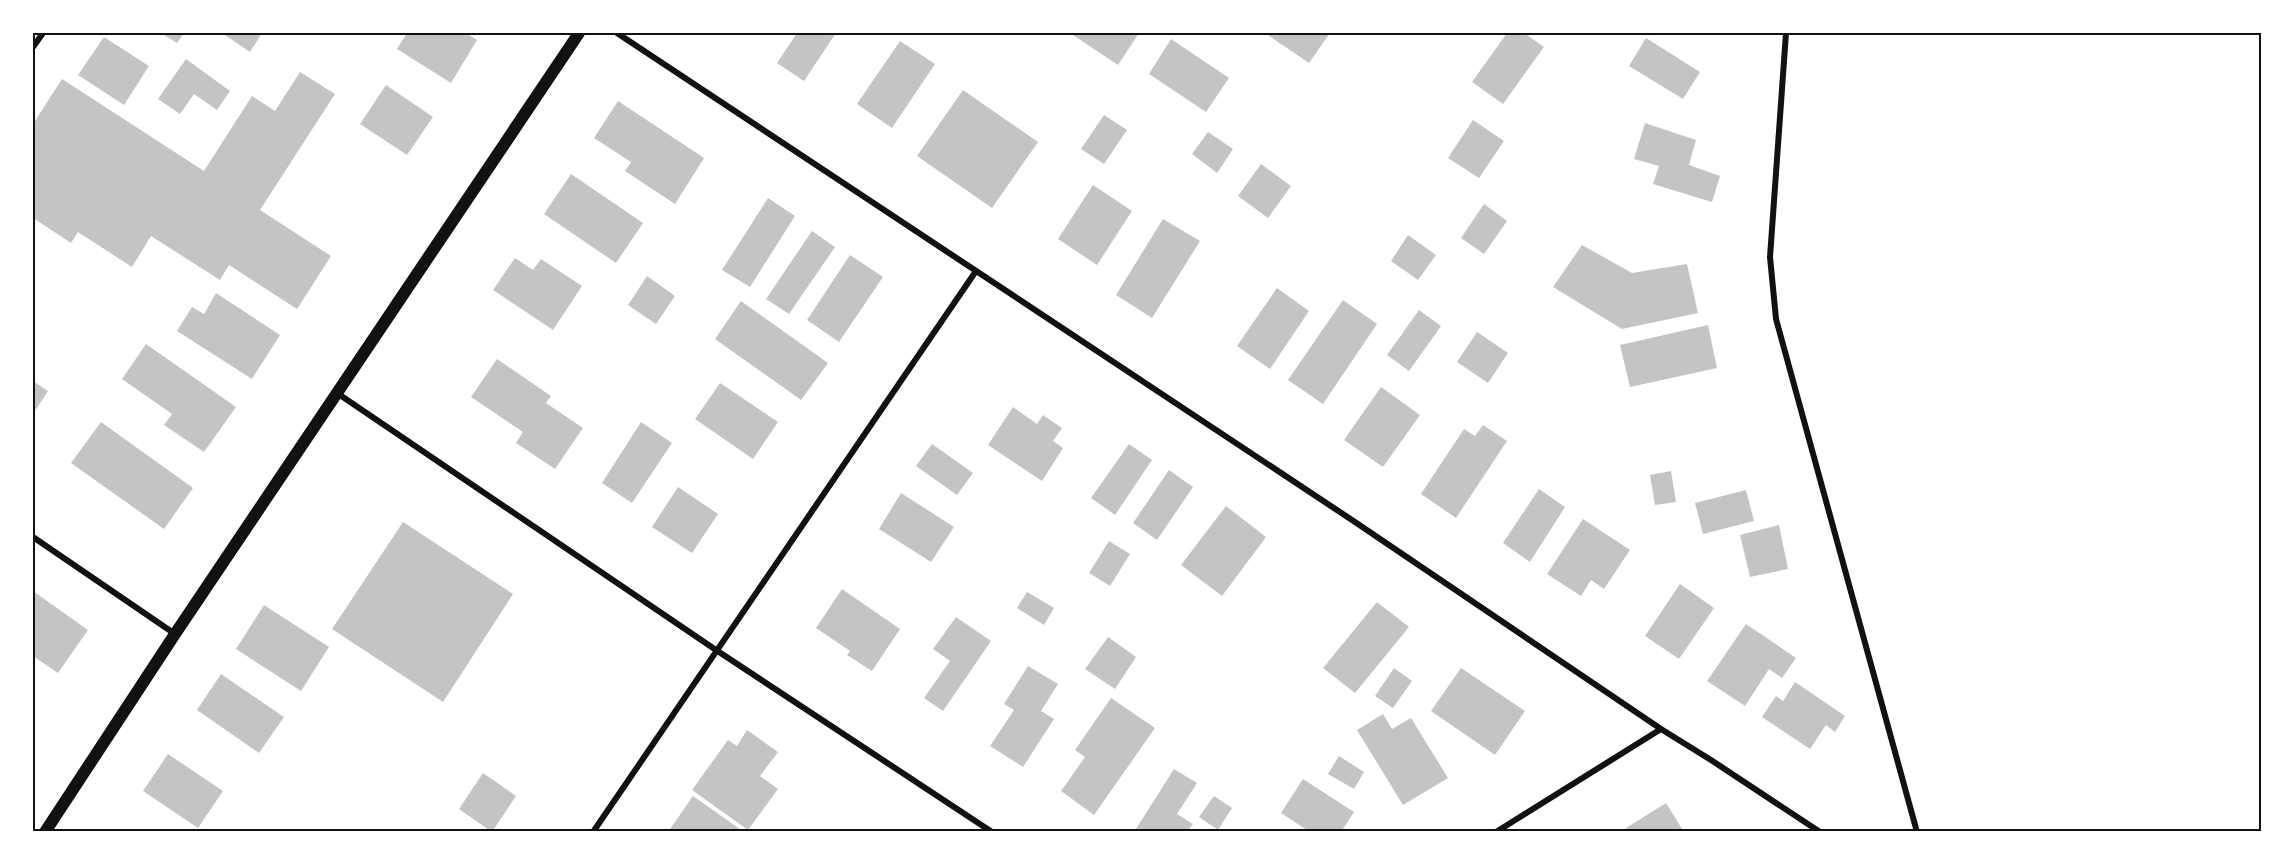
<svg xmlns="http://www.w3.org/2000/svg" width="2295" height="865" font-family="'Source Sans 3',sans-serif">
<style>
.building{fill:#c4c4c4}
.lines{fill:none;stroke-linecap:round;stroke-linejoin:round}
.minor{stroke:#111;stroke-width:6}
.secondary{stroke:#111;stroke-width:12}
.neatline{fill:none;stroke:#111;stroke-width:2}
</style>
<rect width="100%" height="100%" fill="#fff"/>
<path class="building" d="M161,33h23l-7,10z
M222,33h40l-12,19z
M407,33h59l11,7 -26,43 -54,-34z
M797,33h39l-32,48 -27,-18z
M1070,33h69l-21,32z
M1265,33h65l-21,30z
M1507,33h17l20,14 -41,57 -31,-22z
M104,37l45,29 -25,39 -46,-30z
M1646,38l54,34 -17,27 -54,-33z
M1171,39l58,39 -23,34 -57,-38z
M900,41l35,23 -43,64 -35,-24z
M186,59l44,32 -13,19 -23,-16 -14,20 -22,-15z
M300,72l35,22 -75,116 71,46 -34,53 -68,-44 -9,15 -69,-44 -19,31 -54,-35 -7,11 -38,-25v-94l29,-45 142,92 48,-75 23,15z
M386,85l47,32 -26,38 -47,-31z
M963,90l75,52 -46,66 -75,-52z
M618,101l86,57 -29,46 -50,-33 6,-9 -37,-24z
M1104,115l23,15 -23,34 -23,-15z
M1473,120l31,21 -25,37 -31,-20z
M1645,123l51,17 -7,25 31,11 -8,26 -59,-18 6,-18 -25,-7z
M1208,132l25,17 -16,24 -25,-19z
M1261,164l30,22 -23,32 -30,-22z
M571,174l72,49 -27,40 -72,-49z
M1093,185l39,26 -35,54 -39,-26z
M768,198l27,18 -45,71 -28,-17z
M1484,204l23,17 -23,33 -23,-16z
M1163,219l37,22 -48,77 -36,-23z
M812,231l23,16 -46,67 -23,-15z
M1408,235l28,20 -18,25 -27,-19z
M1582,245l50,28 55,-9 11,49 -76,16 -69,-42z
M850,255l33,22 -44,65 -32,-22z
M515,258l18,12 8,-11 41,27 -29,44 -60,-40z
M647,276l28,20 -19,28 -28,-19z
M1277,288l32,23 -39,58 -33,-23z
M216,293l64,42 -28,44 -75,-48 15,-24 12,7z
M1343,300l34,24 -54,80 -35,-24z
M741,301l87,62 -27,37 -86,-61z
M1419,310l22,16 -32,45 -22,-16z
M1708,325l9,43 -87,19 -10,-42z
M1477,332l31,21 -20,30 -31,-21z
M146,344l90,63 -32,45 -40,-27 8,-11 -50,-35z
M497,359l54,37 -5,7 37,25 -28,41 -39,-26 7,-11 -52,-35z
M33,381l15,10 -15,23z
M720,383l58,39 -25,37 -58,-40z
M1381,387l39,28 -37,52 -39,-27z
M1013,407l24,17 6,-9 19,13 -9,13 10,7 -21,33 -54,-36z
M101,422l92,66 -29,41 -93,-66z
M641,422l31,21 -40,60 -30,-20z
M1483,425l24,16 -51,77 -35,-24 43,-65 11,7z
M932,444l41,29 -16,22 -41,-29z
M1129,444l23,16 -37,55 -24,-17z
M1169,470l24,17 -36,53 -24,-17z
M1671,471l5,31 -21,3 -5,-30z
M678,487l40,27 -26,39 -40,-26z
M1539,489l26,18 -35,55 -27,-19z
M1746,490l8,31 -51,13 -8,-31z
M901,493l53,34 -23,35 -52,-33z
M1226,506l40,31 -44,59 -41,-31z
M1583,519l47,31 -26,39 -13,-9 -10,16 -34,-22z
M403,522l110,72 -70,108 -111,-73z
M1779,525l9,44 -38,8 -10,-42z
M1109,541l21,13 -20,32 -21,-13z
M1680,584l34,24 -35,51 -34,-23z
M842,589l58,40 -28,42 -25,-16 3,-4 -34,-23z
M33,591l55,39 -30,43 -25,-17z
M1027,592l27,16 -10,17 -27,-17z
M1377,602l32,25 -54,66 -32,-25z
M264,605l65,42 -28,44 -65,-42z
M956,617l35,24 -48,70 -19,-13 26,-37 -17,-12z
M1746,624l50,34 -14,20 -13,-9 -24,37 -38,-25z
M1108,637l28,20 -21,32 -30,-20z
M1028,666l30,18 -17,27 13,8 -31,48 -33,-21 24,-36 -10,-6z
M1394,668l18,13 -19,27 -18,-12z
M1461,668l64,43 -30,44 -64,-44z
M221,674l63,43 -25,36 -62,-43z
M1795,682l50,34 -10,16 -9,-7 -16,24 -48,-32 14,-21 7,5z
M1111,698l44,30 -61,87 -33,-24 24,-34 -10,-7z
M1383,714l9,15 19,-11 37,60 -45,27 -46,-75z
M747,730l31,22 -18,24 18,13 -30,41 -56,-40 36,-50 9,6z
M168,754l55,37 -25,37 -55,-37z
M1339,756l25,16 -10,17 -26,-15z
M1174,769l23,14 -20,31 16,10 -6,8h-53z
M483,773l33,23 -24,36 -33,-23z
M1303,779l51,33 -13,20h-31l-29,-19z
M693,796l51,36h-76z
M1214,796l18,12 -14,22 -19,-13z
M1666,803l18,29h-55l-3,-4z"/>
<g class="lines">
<path class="minor" d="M617,33l738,489 306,207 50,31 109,72
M1786,33l-16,224 6,62 141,513
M33,47l10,-14
M337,393l379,257 276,182
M33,537l142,97
M593,832l383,-561
M1496,832l165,-103"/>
<path class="secondary" d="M45,832l130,-198 404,-601"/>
</g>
<rect width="2295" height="865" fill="none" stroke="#ffffff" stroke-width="69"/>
<rect x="34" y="34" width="2226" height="796" class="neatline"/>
</svg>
